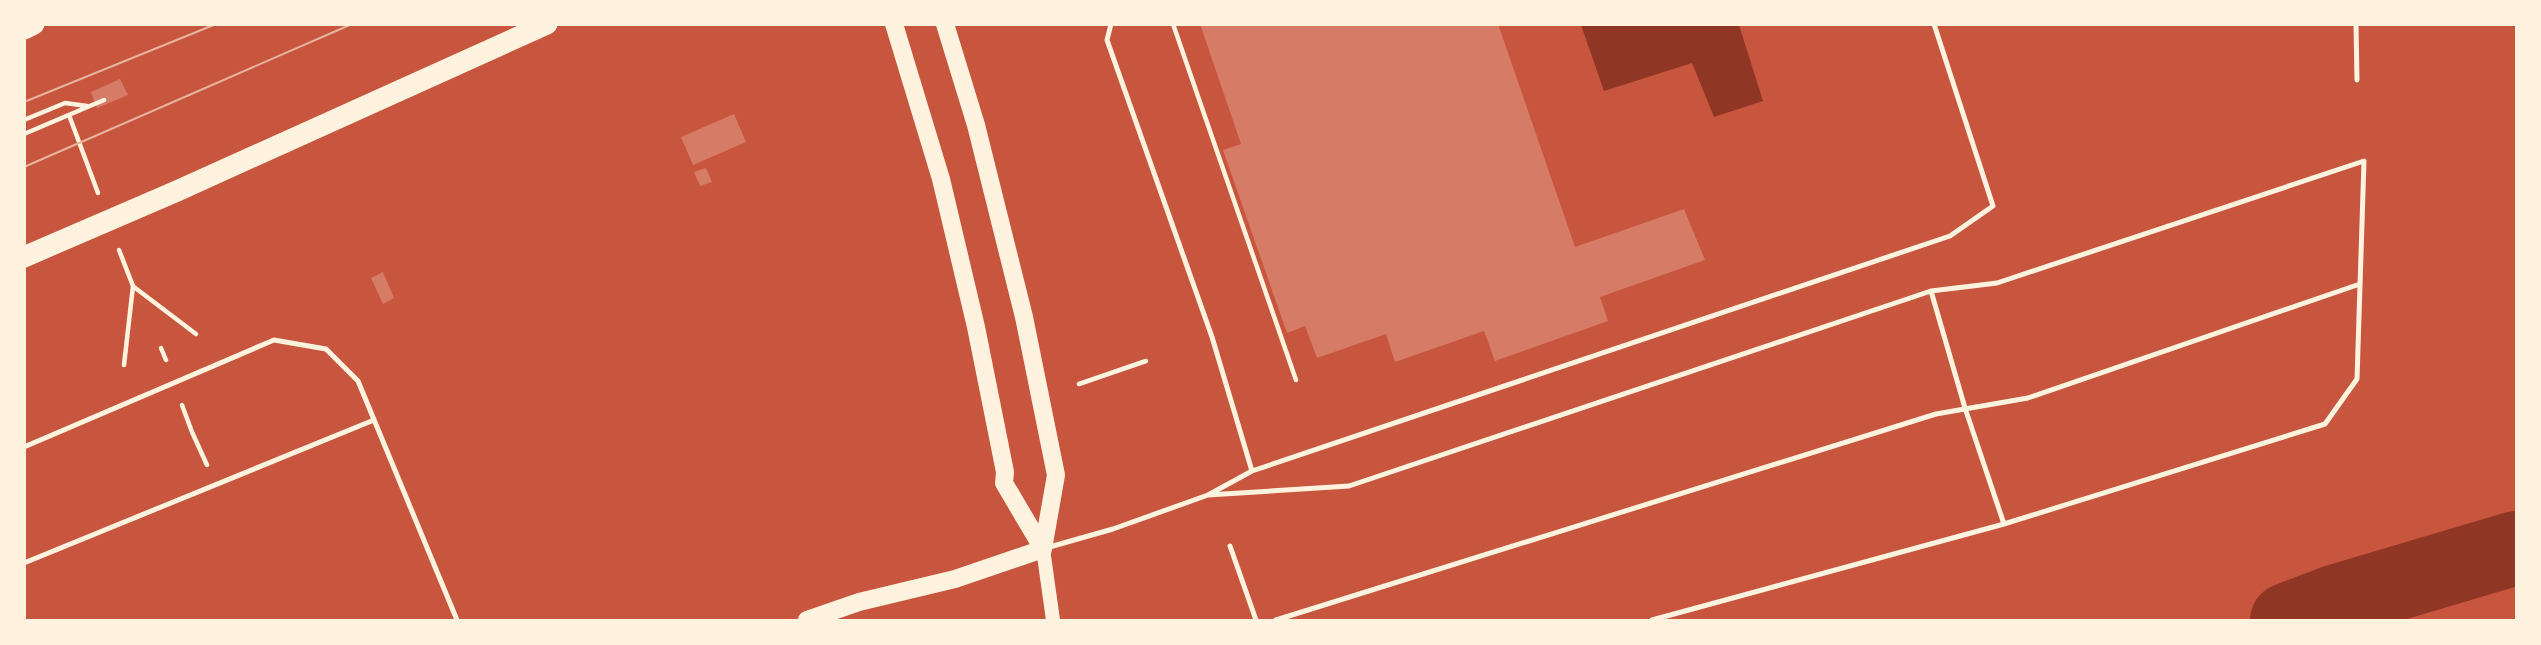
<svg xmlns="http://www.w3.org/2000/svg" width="2541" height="645" font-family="Merriweather,serif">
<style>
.water{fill:#8f3625}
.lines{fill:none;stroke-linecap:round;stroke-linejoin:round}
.river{stroke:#8f3625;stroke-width:74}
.building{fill:#d67c66}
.path{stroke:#fff3e0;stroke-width:4.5}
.service{stroke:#fff3e0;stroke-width:5}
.secondary{stroke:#fff3e0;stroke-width:14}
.primary{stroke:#fff3e0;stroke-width:18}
.motorway{stroke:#fff3e0;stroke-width:21}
.tram{stroke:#e9b49f;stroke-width:2}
</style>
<rect width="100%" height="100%" fill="#c8553d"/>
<path class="water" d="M1581,25h158l24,76 -49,16 -22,-54 -88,28z"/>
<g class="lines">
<path class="river" d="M2287,620l47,-18 182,-54"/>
</g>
<path class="building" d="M1200,24h298l77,223 109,-38 21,51 -105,37 8,24 -113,40 -11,-30 -89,31 -9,-28 -69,24 -12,-32 -18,7 -64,-183 18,-6z
M120,79l8,16 -31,13 -6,-16z
M734,114l12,28 -53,23 -12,-28z
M706,168l6,14 -12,4 -6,-14z
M383,272l11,26 -11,6 -12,-26z"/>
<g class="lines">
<path class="path" d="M1173,24l123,356
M69,115l29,78
M24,120l41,-17 22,3
M24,134l80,-34
M119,250l14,36 -9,79
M134,287l62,47
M161,348l5,12
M1079,384l67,-23
M182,405l10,27 15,33"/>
<path class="service" d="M1111,24l-4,16 105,297 40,134
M2356,24l1,56
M1931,291l34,117 39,116
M24,447l250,-107 52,9 32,32 99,239
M1208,495l141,-9 582,-195 66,-8 367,-122 -7,218 -32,45 -321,100 -352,96
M1230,546l26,74
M1046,548l67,-19 95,-34 44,-24 698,-235 43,-30 -59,-182
M24,563l350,-143
M1276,620l660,-206 92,-16 332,-114"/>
<path class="secondary" d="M1043,549l10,71"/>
<path class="primary" d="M894,24l47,155 35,148 29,145 -1,11 39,66
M945,24l31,101 48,192 32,158 -13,74
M807,620l52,-18 96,-23 88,-30"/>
<path class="motorway" d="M24,29l10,-5
M24,257l153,-66 370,-167"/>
<path class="tram" d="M24,102l192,-78
M24,167l328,-143"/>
</g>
<rect width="2541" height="645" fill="none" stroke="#fff3e0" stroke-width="52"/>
</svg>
